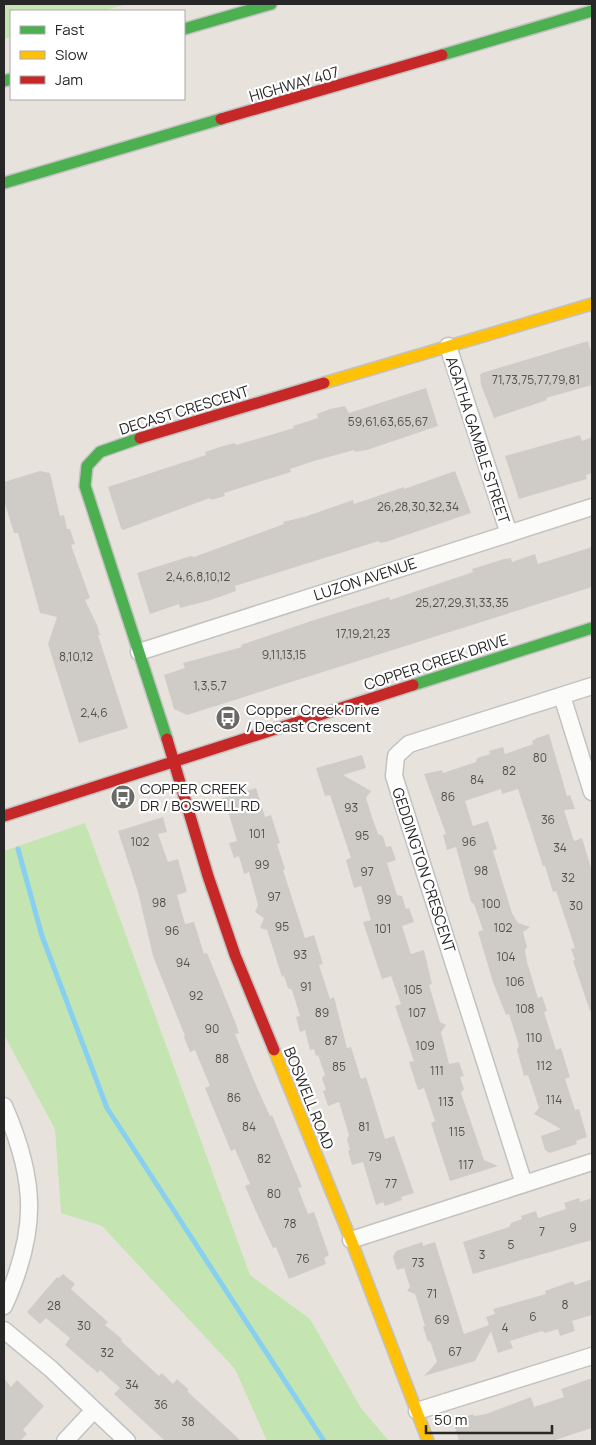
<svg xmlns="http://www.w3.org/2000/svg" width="596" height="1445" font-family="Manrope,sans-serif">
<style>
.green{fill:#c4e5b1}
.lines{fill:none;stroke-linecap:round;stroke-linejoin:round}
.stream{stroke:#88cff0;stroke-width:5}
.building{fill:#cfccc7}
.street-casing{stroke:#c3c2c2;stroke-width:19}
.fast-casing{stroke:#c3c2c2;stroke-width:14}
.slow-casing{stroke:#c3c2c2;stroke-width:14}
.jam-casing{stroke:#c3c2c2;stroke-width:14}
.street{stroke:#fbfbfa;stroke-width:16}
.fast{stroke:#4caf50;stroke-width:11}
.slow{stroke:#ffc107;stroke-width:11}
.jam{stroke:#c62828;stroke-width:11}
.labels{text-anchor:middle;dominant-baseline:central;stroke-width:4.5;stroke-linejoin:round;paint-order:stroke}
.number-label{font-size:12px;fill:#525150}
.street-label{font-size:15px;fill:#272727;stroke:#fff}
.poi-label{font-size:15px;fill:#272727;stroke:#fff;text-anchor:start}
</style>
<rect width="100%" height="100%" fill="#e7e3dc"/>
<path class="green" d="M4,4h124l-27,7h-90v26l-7,2z
M85,823l165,452 60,44 51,89 28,33h-122l-32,-72 -133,-143 -41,-13 -6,-84 -51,-94v-184z"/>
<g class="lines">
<path class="stream" d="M18,849l24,87 65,172 217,333"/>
</g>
<path class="building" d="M588,341l4,14v30l-46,13 1,2 -53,18 -13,-33 -1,-10 2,-2z
M426,388l12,38 -71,24 -12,2 -1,-2 -40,11 -24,8 1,3 -67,21 1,3 -14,4 -1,-2 -87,32 -2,-2 -13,-41 98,-32 -1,-3 18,-6 12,-3 1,2 58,-17 -1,-2 25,-8 -1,-4 13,-5 15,-3 4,7z
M580,435l2,6 10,-4v36l-6,2 1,4 -68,20 -14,-43z
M40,471l10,2 10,43 4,-1 3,14h3l5,15 -4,1 19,53 -5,2 12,25 3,10h-2l30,93 -49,15 -31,-99 9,-27 -17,-4 -22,-80h-4l-10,-32v-19z
M455,471l16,42 -85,29 -6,1 -1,-2 -144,45 1,5 -25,9 -31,8 -1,-4 -29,10 -13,-41 54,-17 3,1 90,-33 -1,-2 21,-5 49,-17 1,4 50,-17v2z
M592,547v40l-405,128 -13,-6 -10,-34 21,-7 -2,-5 59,-16 -1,-2 70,-24 78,-24 1,3 83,-28 -1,-3 32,-10 7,-1 1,4 23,-8 3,10z
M549,734l18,62 3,-1 5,14 -11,1 10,31 8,-3 10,33v139l-2,1 -17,-50 2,-1 -4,-11 4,-1 -19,-57 -3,1 -8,-26h-2l-25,-77 -16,5 -1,-5 -36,12 8,25 15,-5 9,28 -4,2 19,62 6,10 12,4 -7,5 4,15 -2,3 2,12 11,36 4,-2 5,15 -3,1 12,38 5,-2 9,29 -5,2 10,31 4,-1 8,28 -11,4 1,3 -27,9 -5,-3 -4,-14 20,-7 -27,-15 5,-6 -11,-33 -4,1 -7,-26 2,-4 -10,-32 -3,1 -13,-33 -15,-50 5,-2 -9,-26 -3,-2 -15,-55 -9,3 -4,-15 3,-1 -22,-60 18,-4 1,3 33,-11 1,-4 13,-4 -1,-3 14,-4 2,7 28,-10 -1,-3 5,-3z
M362,755l4,13 -23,7 28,16 -5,7 6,19 6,17 5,2 3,11 5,-1 5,14 -9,3 10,32 5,1 4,13 3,-1 5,14 -12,4 9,28 13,-4 8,34 -3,1 11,37 6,3 -5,7 8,32 10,-2 5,14 -4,1 4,12 -3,4 23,67 14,6 -48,15 -19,-58 4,-2 -11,-33 -6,2 -9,-28 5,-1 -19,-55 6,-2 -10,-28 -9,3 -19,-57 8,-2 -10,-34 -7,2 -8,-28 5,-2 -21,-63 -5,1 -9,-28z
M256,788l9,29 6,-2 9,28 -3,1 8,25 -2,1 22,68 9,-3 9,29 -4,1 11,34 4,-2 13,51 4,-1 10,32 5,-2 19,62 9,-3 20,57 -13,4 1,3 -17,6 -2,-4 -7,3 -13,-43 -11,3 -4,-14 2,-1 -3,-11 2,-4 -10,-33 -11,4 -5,-15 3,-1 -4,-12 3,-3 -7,-20 -2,1 -2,-7 -4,1 -5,-20 -5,2 -4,-15 4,-1 -8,-26 -4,-2 -4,-12 -2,1 -15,-47 -7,-2 4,-10 -9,-6 3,-7 -9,-33 -5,2 -5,-18 -5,2 -5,-15 8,-2 -10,-33 -18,-6z
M163,817l4,15 -9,2 10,28 10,-3 9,33 -10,3 8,29 9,-2 10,32 3,-1 29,71 3,9 -4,1 23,56 12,26 2,-1 2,5 28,67 -4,1 10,26 6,-2 15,43 -5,3 2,6 -37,15 -13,-32 -3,1 -15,-32 -13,-30 5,-2 -15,-35 -4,2 -15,-36 -11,-27 5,-2 -15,-36 -5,2 -6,-15 1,-1 -32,-80 -15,-64 -20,-61z
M579,1198l1,4 12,-4v42l-119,34 -10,-32 46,-15 2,-4 11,-4 -1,-3 15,-5 2,7 28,-9 -2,-6z
M422,1242l1,4 12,-4 29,92 25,-9 -3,-8 9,-3 -2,-5 53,-15 -1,-3 28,-10 2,4 17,-6v36l-20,6 3,10 -15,5 -2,-7 -13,4 -3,-2 -32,10 3,7 -15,5 -7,-22 -16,30 -51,15 13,-14 -7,-21 -2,1 -5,-15 2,-1 -10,-32 -8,-3 3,-4 -6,-19 -7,2 -4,-13 3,-6z
M63,1274l12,10 -4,5 37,33 -3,3 17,14 -1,2 38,35 3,-3 11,11 4,-5 12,11 -2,1 54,50h-76l-51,-47 6,-6 -20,-18 -2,3 -33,-28 5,-7 -24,-20 -6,6 -13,-12 30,-35 2,1z
M4,1378l7,9 6,-7 27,26 -21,24 4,4 -7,7h-16z
M592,1378v50l-40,13h-93l-5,-17 3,-1 -1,-3 17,-6 1,2 12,-2 45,-17 3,10 30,-10 -3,-8z"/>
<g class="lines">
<defs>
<path id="street" d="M448,346l61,188
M139,652l453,-145
M562,696l30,96
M4,1106c33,75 34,125 0,200
M524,1184l-130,-408 2,-20 13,-12 183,-58
M351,1240l241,-78
M4,1330l47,39 76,72
M417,1411l175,-55
M65,1441l29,-31"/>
<path id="fast" d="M184,29l87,-25
M442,55l150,-44
M4,81l7,-2
M4,183l217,-64
M140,438l-40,14 -13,14 -2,20 82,253
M413,685l179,-57"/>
<path id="slow" d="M324,383l268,-79
M274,1050l77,190 77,201"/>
<path id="jam" d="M221,119l221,-64
M140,438l184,-55
M167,739l41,137 27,79 39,95
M4,816l409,-131"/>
</defs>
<use href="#street" class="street-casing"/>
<use href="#fast" class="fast-casing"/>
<use href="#slow" class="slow-casing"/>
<use href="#jam" class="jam-casing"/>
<use href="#street" class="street"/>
<use href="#fast" class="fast"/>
<use href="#slow" class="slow"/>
<use href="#jam" class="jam"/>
</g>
<defs>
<symbol id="bus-disc" viewBox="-11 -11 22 22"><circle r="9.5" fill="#6a6966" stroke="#fff"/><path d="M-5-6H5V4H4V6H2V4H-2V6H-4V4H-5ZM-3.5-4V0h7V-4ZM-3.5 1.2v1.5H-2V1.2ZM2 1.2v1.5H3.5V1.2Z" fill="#fff"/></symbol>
</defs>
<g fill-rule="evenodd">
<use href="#bus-disc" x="214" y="704" width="28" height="28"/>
<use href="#bus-disc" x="109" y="783" width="28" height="28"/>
</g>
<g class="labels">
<g class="number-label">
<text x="536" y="379">71,73,75,77,79,81</text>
<text x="388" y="421">59,61,63,65,67</text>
<text x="418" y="506">26,28,30,32,34</text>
<text x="198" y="576">2,4,6,8,10,12</text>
<text x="462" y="602">25,27,29,31,33,35</text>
<text x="363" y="633">17,19,21,23</text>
<text x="284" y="654">9,11,13,15</text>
<text x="76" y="656">8,10,12</text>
<text x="210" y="685">1,3,5,7</text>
<text x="94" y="712">2,4,6</text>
<text x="540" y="757">80</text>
<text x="509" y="770">82</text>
<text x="477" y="779">84</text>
<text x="448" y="796">86</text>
<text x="351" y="807">93</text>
<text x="548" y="819">36</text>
<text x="257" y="833">101</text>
<text x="362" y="835">95</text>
<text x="140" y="841">102</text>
<text x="469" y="841">96</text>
<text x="560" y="847">34</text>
<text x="262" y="864">99</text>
<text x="481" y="870">98</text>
<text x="367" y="871">97</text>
<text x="568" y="877">32</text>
<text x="274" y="896">97</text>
<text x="384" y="899">99</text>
<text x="159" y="902">98</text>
<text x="491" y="903">100</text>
<text x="576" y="905">30</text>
<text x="282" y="926">95</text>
<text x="503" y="927">102</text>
<text x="383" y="928">101</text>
<text x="172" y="930">96</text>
<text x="300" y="954">93</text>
<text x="506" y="956">104</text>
<text x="183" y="962">94</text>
<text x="515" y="981">106</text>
<text x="306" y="986">91</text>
<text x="413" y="989">105</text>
<text x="196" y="995">92</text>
<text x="525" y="1008">108</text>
<text x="322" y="1012">89</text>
<text x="417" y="1012">107</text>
<text x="212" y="1028">90</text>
<text x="534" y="1037">110</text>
<text x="331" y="1040">87</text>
<text x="425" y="1045">109</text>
<text x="222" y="1058">88</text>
<text x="544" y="1065">112</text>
<text x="339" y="1066">85</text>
<text x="437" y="1070">111</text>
<text x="234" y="1097">86</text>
<text x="554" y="1099">114</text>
<text x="446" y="1101">113</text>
<text x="249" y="1126">84</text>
<text x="364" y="1126">81</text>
<text x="457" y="1131">115</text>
<text x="375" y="1156">79</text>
<text x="264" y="1158">82</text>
<text x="466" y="1164">117</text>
<text x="391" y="1183">77</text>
<text x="274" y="1193">80</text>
<text x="290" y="1223">78</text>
<text x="573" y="1227">9</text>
<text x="542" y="1231">7</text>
<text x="511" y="1244">5</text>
<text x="482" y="1254">3</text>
<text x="303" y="1258">76</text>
<text x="418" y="1262">73</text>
<text x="432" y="1293">71</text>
<text x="565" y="1304">8</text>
<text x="54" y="1305">28</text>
<text x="533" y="1316">6</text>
<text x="442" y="1319">69</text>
<text x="84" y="1325">30</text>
<text x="505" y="1327">4</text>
<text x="455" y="1351">67</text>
<text x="107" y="1352">32</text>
<text x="132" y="1384">34</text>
<text x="161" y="1404">36</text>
<text x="188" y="1421">38</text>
</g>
<g class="street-label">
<text transform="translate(294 84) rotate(-16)">HIGHWAY 407</text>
<text transform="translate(184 410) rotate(-17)">DECAST CRESCENT</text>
<text transform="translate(478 440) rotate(72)">AGATHA GAMBLE STREET</text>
<text transform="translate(365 579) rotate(-18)">LUZON AVENUE</text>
<text transform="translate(436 662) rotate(-18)">COPPER CREEK DRIVE</text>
<text transform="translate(424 870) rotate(72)">GEDDINGTON CRESCENT</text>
<text transform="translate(309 1098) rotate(68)">BOSWELL ROAD</text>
</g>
<g class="poi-label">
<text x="246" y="709">Copper Creek Drive<tspan x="246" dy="17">/ Decast Crescent</tspan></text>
<text x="140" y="788">COPPER CREEK<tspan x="140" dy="17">DR / BOSWELL RD</tspan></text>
</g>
</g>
<rect width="596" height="1445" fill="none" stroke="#272727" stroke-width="10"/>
<rect x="10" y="10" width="175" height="90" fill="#ffffff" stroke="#a9a9a9"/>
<rect x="20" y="26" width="25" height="8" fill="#4caf50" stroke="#a9a9a9"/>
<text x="55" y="35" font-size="15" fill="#272727">Fast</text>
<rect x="20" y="51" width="25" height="8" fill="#ffc107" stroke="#a9a9a9"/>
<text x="55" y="60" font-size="15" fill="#272727">Slow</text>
<rect x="20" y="76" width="25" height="8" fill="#c62828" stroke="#a9a9a9"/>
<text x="55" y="85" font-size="15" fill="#272727">Jam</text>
<path d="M426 1425v8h126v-8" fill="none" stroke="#272727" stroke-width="2.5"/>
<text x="434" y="1425" font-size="15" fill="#272727" stroke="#ffffff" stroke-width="4" paint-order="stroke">50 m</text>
</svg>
